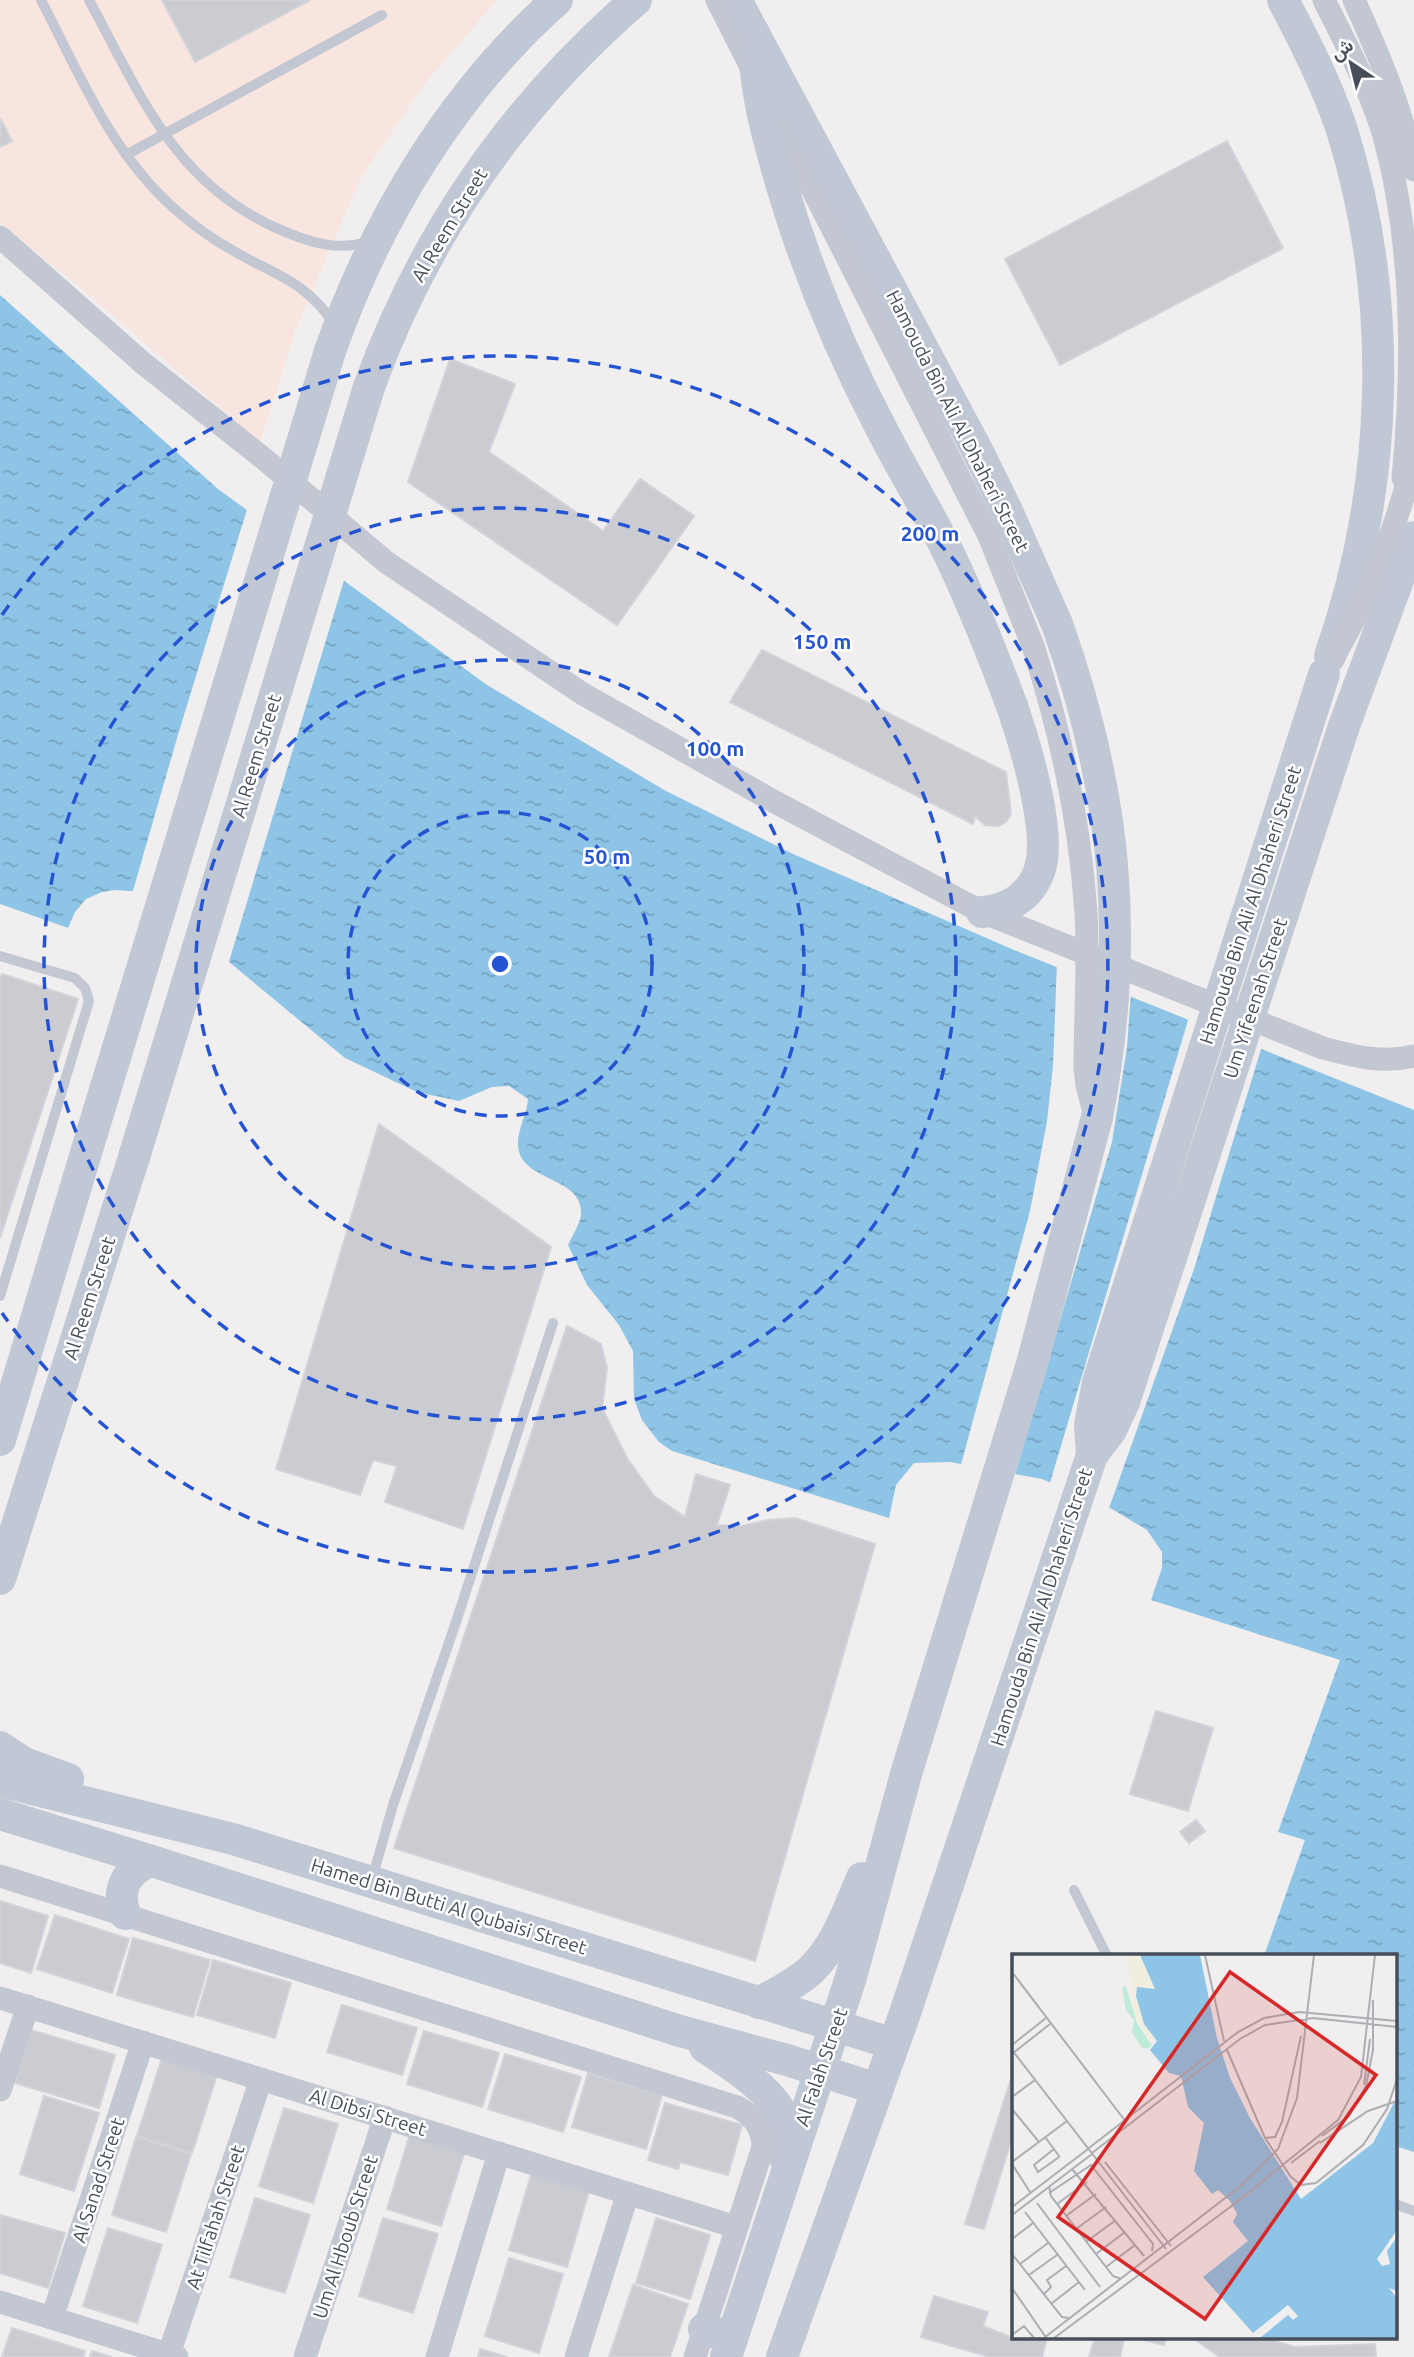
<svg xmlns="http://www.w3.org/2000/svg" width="1414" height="2357" font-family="Ubuntu,Vazirmatn,sans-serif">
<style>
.medical{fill:#f9e5df}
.water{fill:url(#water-ripples)}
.pier{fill:#f0eeee}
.building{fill:#cbccd2;stroke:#d2d3d9;stroke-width:2}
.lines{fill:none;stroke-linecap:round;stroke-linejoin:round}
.service{stroke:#c2c7d2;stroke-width:10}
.minor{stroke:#c2c7d2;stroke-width:23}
.secondary{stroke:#c1c8d5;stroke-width:32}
.minor-bridge{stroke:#c2c7d2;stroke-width:23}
.secondary-bridge{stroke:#c1c8d5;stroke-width:32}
.ring{fill:none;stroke:#2554d3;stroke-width:3.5;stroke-dasharray:12 9}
.labels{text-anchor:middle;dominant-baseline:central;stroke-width:5;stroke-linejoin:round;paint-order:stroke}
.street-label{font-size:19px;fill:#474e5a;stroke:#fff}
.inset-road{fill:none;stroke:#acaeb3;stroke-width:2}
.view{fill:#d62828;fill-opacity:0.15;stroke:#d62828;stroke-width:3.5}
.inset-edge{fill:none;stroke:#474e5a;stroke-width:3.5}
.centre{fill:#2554d3;stroke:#fff;stroke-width:3.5}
.ring-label{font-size:21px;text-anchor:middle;font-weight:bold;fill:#2554d3;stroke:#fff;stroke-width:5;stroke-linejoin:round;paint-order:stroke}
</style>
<defs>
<pattern id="water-ripples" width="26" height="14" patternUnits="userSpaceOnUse" patternTransform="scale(1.75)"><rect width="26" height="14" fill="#8ec5e6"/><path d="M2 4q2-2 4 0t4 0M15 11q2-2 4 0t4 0" fill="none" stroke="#76a2bd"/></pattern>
</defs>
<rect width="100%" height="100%" fill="#f0eeee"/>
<path class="medical" d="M0,0h497l-71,82 -65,95 -66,155 -35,110 -185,-159 -75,-60z"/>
<path class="water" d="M0,295l218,194 269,196 179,106 127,63 221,96 400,160v1042l-19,-6v-190h-131l41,-116 -27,-8 62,-172 -189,-60 11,-32v-16l-15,-22 -35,-21 -70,-30 -92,-17 -36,1 -18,22 -7,33 -217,-67 -13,-9 -17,-22 -8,-21 -1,-48 -14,-26 -32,-40 -19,-40c4,-9 12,-21 13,-30 3,-37 -53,-33 -62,-63 -5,-16 8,-37 9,-53l-19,-13 -17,1 -33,14 -42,-9 -72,-34 -116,-96 -38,-43 -32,-26 -44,-3 -13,2 -16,7 -11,13 -7,16 -68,-24z"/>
<path class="pier" d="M248,506l97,71 -117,388 -39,-43 -32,-26 -25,-2 45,-156z
M1057,963l74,30 -4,54 -15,95 -98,336 -54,-10 70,-257 17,-90 6,-55z
M1189,1017l73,29 -68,223 -86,242 -59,-25z"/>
<path class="building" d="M162,0h148l-115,62z
M0,118l12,23 -12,6z
M1227,141l56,107 -223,117 -55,-106z
M450,359l65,25 -26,68 114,79 37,-52 54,37 -77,109 -209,-143z
M762,650l244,122 5,42 -4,7 -8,5 -14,-1 -10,-9 -2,8 -243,-122z
M2,974l76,25 -78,239v-258z
M379,1124l172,123 -88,282 -78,-27 12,-36 -24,-6 -13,35 -84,-26z
M567,1326l34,18 6,24 -5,40 25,50 27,38 31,21 11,-43 34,11 -13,40 25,1 25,-6 28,-2 80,26 -120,417 -361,-113z
M1156,1711l57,17 -25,83 -58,-17z
M1196,1820l9,11 -16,12 -9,-11z
M0,1901l48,15 -17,57 -31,-10z
M55,1915l74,24 -17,54 -75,-24z
M133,1938l77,22 -17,57 -76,-22z
M213,1960l78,23 -16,55 -78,-23z
M342,2005l75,23 -15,47 -75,-23z
M31,2030l84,25 -16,53 -84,-25z
M424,2031l75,22 -17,54 -75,-23z
M505,2054l76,23 -18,55 -75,-23z
M162,2058l55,17 -25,78 -55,-17z
M1013,2072v62l-29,95 -19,-5z
M588,2073l74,22 -16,54 -74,-22z
M44,2096l55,17 -25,78 -54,-17z
M665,2103l77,22 -14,50 -48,-13 -2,7 -30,-9z
M284,2108l54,16 -25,79 -54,-17z
M411,2131l55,17 -25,78 -54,-17z
M136,2137l55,17 -25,78 -54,-17z
M532,2171l58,17 -23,79 -58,-17z
M255,2198l55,17 -25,78 -55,-16z
M0,2215l65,18 -17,55 -48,-15z
M383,2218l55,16 -25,79 -54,-17z
M656,2218l54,17 -20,64 -54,-16z
M108,2228l54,17 -25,78 -54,-17z
M509,2258l54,16 -24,79 -54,-17z
M633,2285l55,19 -18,53h-61z
M934,2296l54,16 -5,14 30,12h34l-5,19h-52l-69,-20z
M12,2328l73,23 -2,6h-81z
M1095,2338h29l-4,19h-31z
M1135,2338h31l-2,7z
M1193,2338h78l7,4 17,5 80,-3 1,13h-156z
M480,2349l27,8h-29z
M92,2351l20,6h-22z"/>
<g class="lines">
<path class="service" d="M41,0c38,73 71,155 135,210 17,15 36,29 56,40 42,25 73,30 102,74
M89,0c53,98 88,189 199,233 27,11 53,18 82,8
M126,155l256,-140
M0,956l75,22 10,10 4,13 -89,295
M372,1879l21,-74 63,-183 97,-299
M1074,1890l33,66
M1395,2204l19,7"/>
<path class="minor" d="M717,0l35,69
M1324,0c22,44 46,89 60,136 30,110 30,229 19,342
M1354,0c25,55 49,111 60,170
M770,106l219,430 44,110
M0,237l144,127 119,94 123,104 197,132 192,108 207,110 341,136c30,8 60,16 91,8
M0,1876l737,231c17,9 25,20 26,40l-68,210
M0,1998l736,229
M0,2090l28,-84
M0,2302l177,55
M52,2318l91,-276
M169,2354l92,-275
M305,2357l80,-240
M437,2357l62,-204
M576,2357l52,-164"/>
<path class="secondary" d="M736,0l241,450 30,61 50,113
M1283,0c22,42 44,85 59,130 53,171 47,357 -12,526
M330,351c46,-131 122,-258 227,-351
M369,387c55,-152 146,-282 267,-387
M982,912c28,-2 52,-18 59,-47 9,-37 -16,-122 -29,-159
M0,1440l92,-307
M0,1579l135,-425
M0,1747l24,16 44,16
M0,1781l233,58 661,205
M0,1814l152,47 528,170 107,29 90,29
M125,1914c-9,-24 2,-46 27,-53
M759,2003c17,-10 37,-19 52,-33 26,-25 37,-60 51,-92
M705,2047c22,15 72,46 79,73 3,11 1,27 1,38
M704,2329l28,9
M726,2357l125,-380 55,-203 126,-410 65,-247
M782,2357l123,-344 187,-558"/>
<path class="minor-bridge" d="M1033,646c28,87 47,176 53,267 3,52 -1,104 -1,155l2,17 7,27
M1324,674c41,-69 72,-140 90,-218"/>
<path class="secondary-bridge" d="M753,32c2,58 12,96 28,151 25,85 59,167 100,245 22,43 47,83 68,126 24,50 44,101 63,152
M1057,624c60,169 74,317 40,493
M92,1133l238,-782
M135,1154l234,-767
M1092,1455l19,-25 13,-28 220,-676 70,-189
M1092,1455l-2,-30 8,-43 226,-708"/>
</g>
<g class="ring">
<circle cx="500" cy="964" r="152"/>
<circle cx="500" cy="964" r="304"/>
<circle cx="500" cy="964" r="456"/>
<path d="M2 615A608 608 0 1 1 2 1313"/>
</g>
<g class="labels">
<g class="street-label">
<text transform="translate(449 225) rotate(-59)">Al Reem Street</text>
<text transform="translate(958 421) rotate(63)">Hamouda Bin Ali Al Dhaheri Street</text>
<text transform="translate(256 756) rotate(-73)">Al Reem Street</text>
<text transform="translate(1250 905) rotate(-72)">Hamouda Bin Ali Al Dhaheri Street</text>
<text transform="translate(1255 998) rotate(-72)">Um Yifeenah Street</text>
<text transform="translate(89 1298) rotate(-72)">Al Reem Street</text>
<text transform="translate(1041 1607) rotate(-72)">Hamouda Bin Ali Al Dhaheri Street</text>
<text transform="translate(449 1906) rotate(17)">Hamed Bin Butti Al Qubaisi Street</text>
<text transform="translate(821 2067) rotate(-71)">Al Falah Street</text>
<text transform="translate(368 2112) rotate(17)">Al Dibsi Street</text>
<text transform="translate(98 2180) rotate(-72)">Al Sanad Street</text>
<text transform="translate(215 2217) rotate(-72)">At Tilfahah Street</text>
<text transform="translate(345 2237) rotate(-72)">Um Al Hboub Street</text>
</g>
</g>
<g transform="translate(1012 1954)">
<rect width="385" height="385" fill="#f0eeee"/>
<path d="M116,1h12l17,35 -19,-3 6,37 11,13 -6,5 -16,-32z" fill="#f1eedf"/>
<path d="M114,32l11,37 15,23 -3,2h-7l-10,-16 2,-12 -8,-10 -4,-22z" fill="#beebd7"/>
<path d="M128,1h60l17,83 13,40 20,40 51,81 72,-56 24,-46v133l-20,29 5,7 8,-2 -3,-13 10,-14v54l-8,-3 8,10v40h-137l28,-23 5,5 5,-4 -10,-11 -35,28 -50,-56 45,-36 -15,-19 4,-8 -7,-13 -12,-11 -6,4 -18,-23 10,-48 -16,-16 -7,-31 -12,-3 -19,-23 7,-9 -13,-17 -8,-28 1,-9 18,2z" fill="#8ec5e6"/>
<path class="inset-road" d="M193,1l19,86M0,18l114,150M0,91l34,-27M0,96l154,199M215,96l38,88 26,39 10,8 15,-2 47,-38 24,-36 10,-30M1,99l37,-29M352,131l6,-46M0,143l23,-17M0,155l27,33M310,182l27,-20 17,-30 7,-36v-50M33,183l14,19v1l-21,15 -4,-7 20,-16M253,184l10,-1 7,-15 19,-86M308,189l48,-32 29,-10M77,194l149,-116 26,-14 35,-6 98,9M80,199l148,-114 25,-14 48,-7 84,9M0,208l55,-41M93,208l66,84M279,209l29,-22M0,210l18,28M60,215l72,87M37,232l2,10 62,80 8,3M37,239l42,-28 62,79 -1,7M25,249l63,84M45,250l30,-22M0,253l76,-58M13,258l60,78M0,261l80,-61M54,262l30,-22M64,275l30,-22M0,285l21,-16M74,288l30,-22M0,300l50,63 7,1M84,300l29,-22M8,310l28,-21M94,313l29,-22M17,321l28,-20M0,334l33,48M32,340l7,-7 -4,-7 19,-14M39,350l28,-22M0,381l12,-9 10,12M32,384l194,-150 40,-39 19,-51 17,-143M42,384l183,-136 101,-82 23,-43 14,-122"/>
<path class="view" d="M218,18l146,103 -171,244 -147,-102z"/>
<rect width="385" height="385" class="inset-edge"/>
</g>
<circle cx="500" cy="964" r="10" class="centre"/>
<g class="ring-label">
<text x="930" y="541">200 m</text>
<text x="822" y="649">150 m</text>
<text x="715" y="756">100 m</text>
<text x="607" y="864">50 m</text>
</g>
<g transform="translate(1351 63) rotate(325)" stroke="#ffffff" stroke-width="5" paint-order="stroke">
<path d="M0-5L12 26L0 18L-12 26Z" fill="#474e5a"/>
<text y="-10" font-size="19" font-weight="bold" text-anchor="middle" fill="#474e5a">ش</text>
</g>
</svg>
